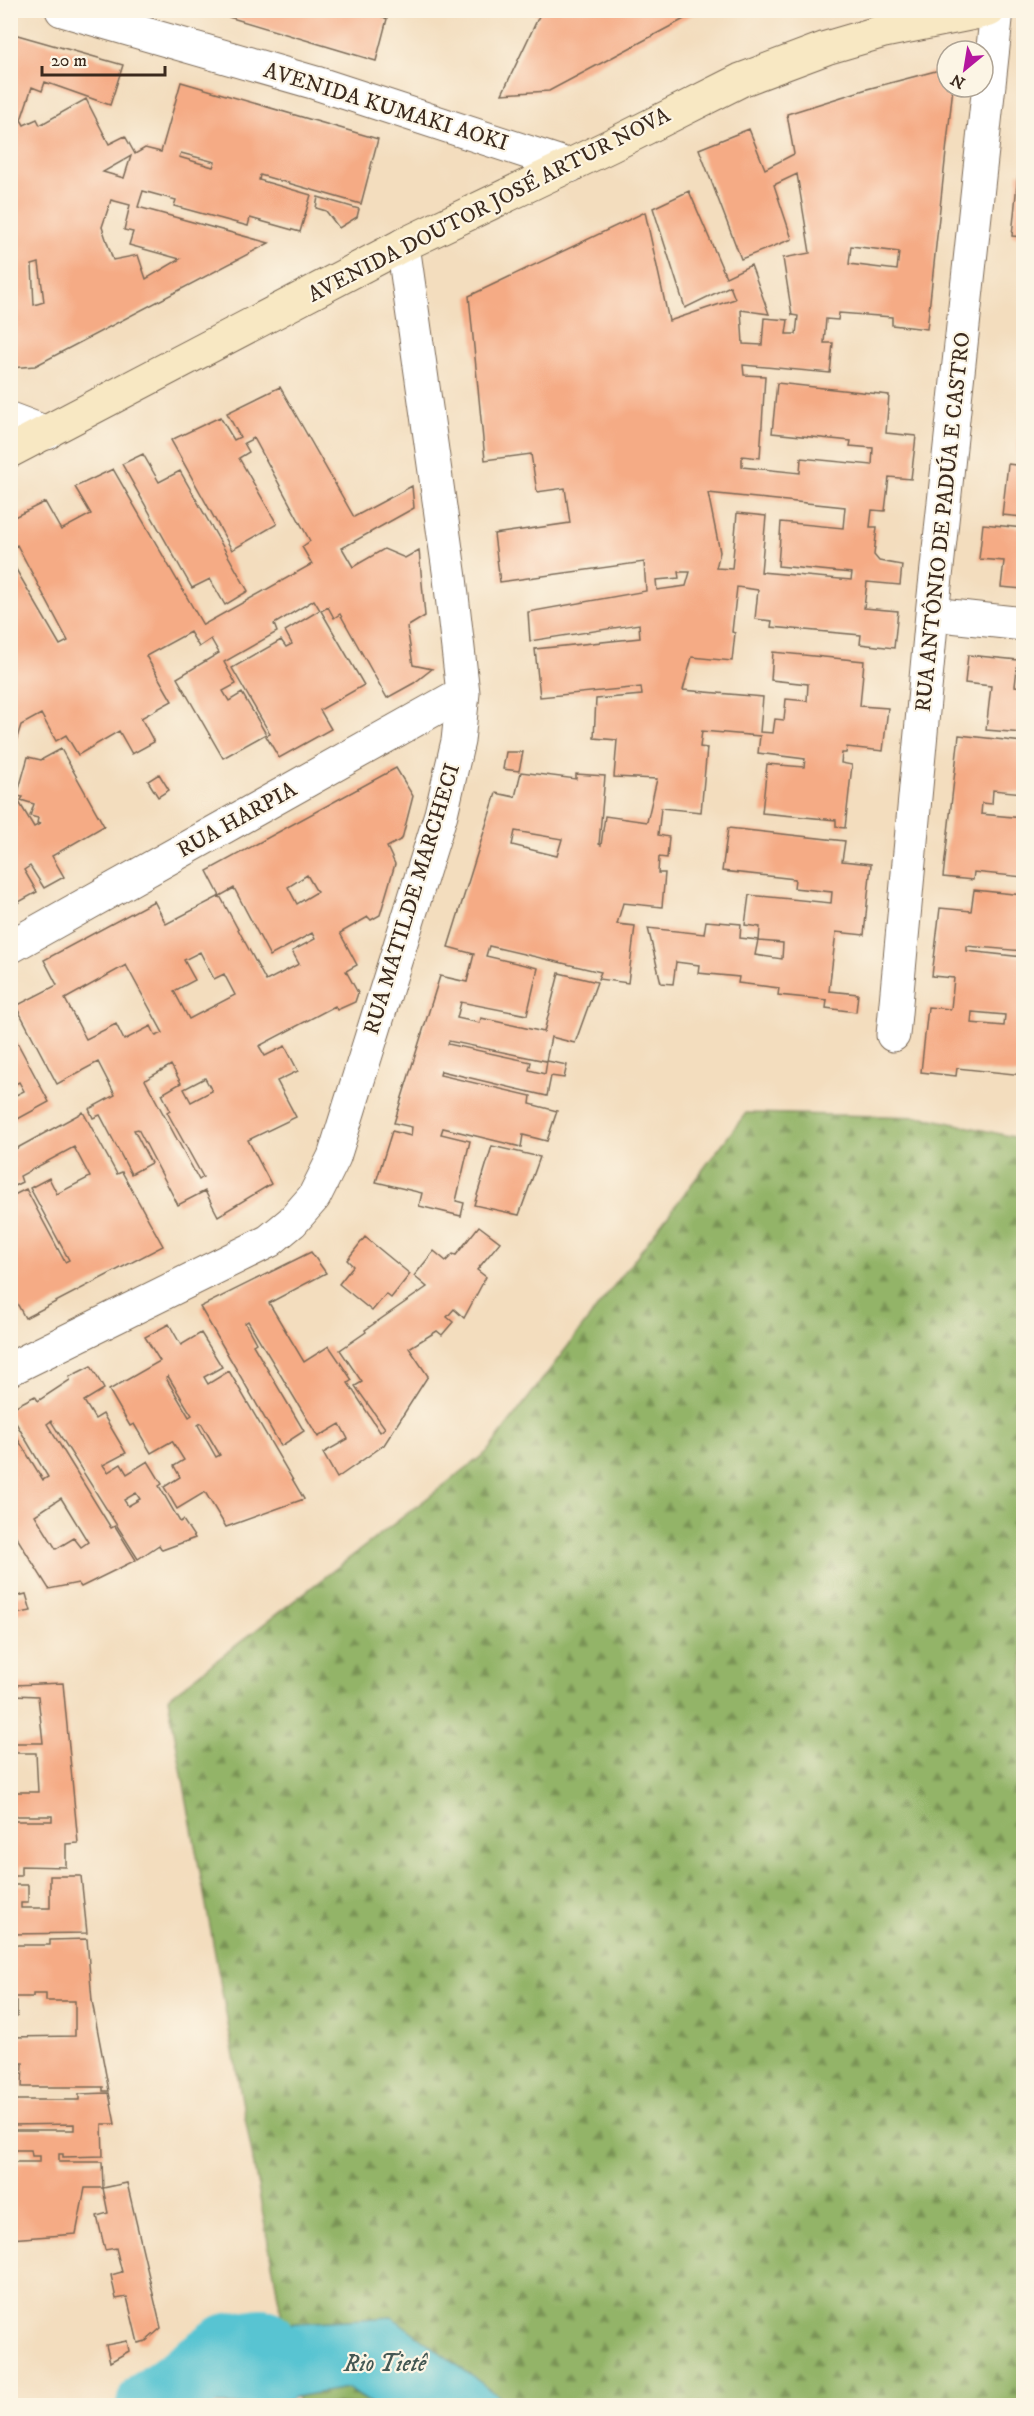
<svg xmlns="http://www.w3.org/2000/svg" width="1034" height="2416" font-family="'IM FELL DW Pica',serif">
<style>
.forest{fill:url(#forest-firs);stroke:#676f43;stroke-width:1.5}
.water{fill:#58c4d2;stroke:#4a7778;stroke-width:1.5}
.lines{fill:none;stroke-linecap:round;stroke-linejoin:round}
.river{stroke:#58c4d2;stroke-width:74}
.building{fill:#f5ab85;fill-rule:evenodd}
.street-casing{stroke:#7b6956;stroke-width:35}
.secondary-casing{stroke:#7b6956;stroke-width:35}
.street{stroke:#fff;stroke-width:33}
.secondary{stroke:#f8e8c3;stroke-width:33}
.labels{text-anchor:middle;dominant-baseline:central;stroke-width:4.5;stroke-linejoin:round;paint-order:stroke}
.street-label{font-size:22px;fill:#3b2a1e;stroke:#fcf5e5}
.water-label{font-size:24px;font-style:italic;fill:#445854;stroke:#fcf5e5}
</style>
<defs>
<pattern id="forest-firs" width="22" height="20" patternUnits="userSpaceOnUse" patternTransform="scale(1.5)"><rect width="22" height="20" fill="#93b468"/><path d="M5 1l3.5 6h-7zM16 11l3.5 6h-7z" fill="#799355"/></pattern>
</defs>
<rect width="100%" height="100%" fill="#fcf5e5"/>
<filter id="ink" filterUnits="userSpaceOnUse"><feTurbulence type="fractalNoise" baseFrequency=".0167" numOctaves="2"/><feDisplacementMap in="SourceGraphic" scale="12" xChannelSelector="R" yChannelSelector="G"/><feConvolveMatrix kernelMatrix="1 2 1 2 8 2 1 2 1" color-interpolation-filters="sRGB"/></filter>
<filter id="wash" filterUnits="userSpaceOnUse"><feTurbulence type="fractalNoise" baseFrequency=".008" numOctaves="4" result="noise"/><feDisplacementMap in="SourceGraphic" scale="24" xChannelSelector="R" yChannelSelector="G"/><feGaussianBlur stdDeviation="1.35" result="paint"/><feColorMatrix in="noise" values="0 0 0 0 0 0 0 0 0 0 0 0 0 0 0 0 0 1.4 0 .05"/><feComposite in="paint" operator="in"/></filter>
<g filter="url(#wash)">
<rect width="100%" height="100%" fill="#f3ddbe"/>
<path class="forest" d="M746,1113l178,4 99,22v1266h-725l-130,-707 319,-246z"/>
<path class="water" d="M392,2317l119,88h-138l-26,-17 -52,9 -14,8h-127l19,-12 27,-47 83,-22z"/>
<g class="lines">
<path class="river" d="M153,2406l76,-56 32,-5"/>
</g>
<g id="blocks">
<path class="building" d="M205,10h168l-1,2 15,7 -11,42z
M528,10h173l-152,81 -47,3 37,-78z
M14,34l109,31 -13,40 -65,-23 -3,9 -10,-4 -11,33 3,5 13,-6 3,6 46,-26 23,45 16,-8 10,18 10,-6 16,4 20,-70 197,57 -17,65 -101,-29 -1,5 52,15 -11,37 -50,-14 -2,8 -74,-20 2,-6 -33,-9 -5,16 131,36 -234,123 -25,2v-326zM181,153l34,9 -2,5 -34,-10zM131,156l-7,22 -21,-6zM111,200l19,5 -6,25 9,2 -4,13 51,14 -34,20 -8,-24 -25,5 -11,-33zM39,263l5,39 -10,3 -2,-40z
M947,68v19h6l-26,242 -35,-4v-8l-53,-4 -1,7 -12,-1 -2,24h9l-3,30 -87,-8 1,10 21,1 -5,82 -18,-2v11l58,6 1,-15 71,7 1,-17 -23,-2 1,-5 -79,-8 5,-50 112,12 -3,38 30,3 -5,43 -22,-2 -4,34 -13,-1 -2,17h7l-3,28 5,6 23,4 -2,20 -33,-3 -3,26 34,3 -4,37 -34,-4 1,-9 -90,-8 1,-6 -17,-2 3,-29 -21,-3 -5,45 3,1 -3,28 -40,-4 -9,33 80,7 -3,35 13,1 2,-14 9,1 2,-21 21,2 1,-17 -37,-4 2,-28 91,9 -4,45 28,2 -5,43 -36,-4 -1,6h-4l-1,10 11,2 -7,63 -9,-1v-7l-74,-7 5,-49 37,3 1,-8 -47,-6 2,-17 -58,-5 -2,16 7,1 -6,64 -40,-4 -3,27 11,2 -2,21 -8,-1 -1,16h7l-3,34 -39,-4 -6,21 18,2 -7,57 -30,-4 3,-7 -112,-26 -3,10 52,12 -11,47 -66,-13 -4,16 23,5 1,-5 63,14 15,-59 38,9 -22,61 -24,-6 -5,24 -97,-20 -1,3 83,18 -2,8 16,4 2,-13 20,4 -3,13 -13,-2 -4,20 -106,-25 -1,4 91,21 -1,8 27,7 -10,30 -24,-6 -2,12 -78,-19 -2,6 29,7 -14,60 8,2 -3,13 -42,-10 3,-13 -46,-11 16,-51 19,5 1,-9 -18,-4 46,-147 27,6 7,-28 -26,-7 48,-154 19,4 6,-25 55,7v-5l29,2 -6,68 2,1 4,-29 42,6 10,-43 -43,-2 3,-37 -23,-2 2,-39 46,-4 -1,-8 -101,10 -5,-48 105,-11 -1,-14 -109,17 -2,-29 118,-21 -2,-29 -144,20 -6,-48 76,-11 -5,-35 -28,4 -6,-38 -46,6 -16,-164 176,-84 24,109 66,-22 -5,-13 -45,22 -32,-100 36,-17 37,86 25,-12 18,49 -28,-4 2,34 19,1 2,-27 24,2 -2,14h10l2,-18 -6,-1 -9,-57 27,-5 -13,-79 -23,11 18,54 -51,20 -42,-110 50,-20 16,40 29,-15 -7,-40 80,-25zM851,246l48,6 -2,18 -48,-6zM708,493l137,14 -2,21 -62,-6 -3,44 74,7 -1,7 -90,-8 5,-56 -29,-3 -5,56 -16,-1 4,-16zM678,572h12l-4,14 -29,4 -1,-10 23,-2zM515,831l47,8 -5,17 -45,-11z
M1018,173l5,1v63l-11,-1z
M318,197l41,12 -2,8 -18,11 -13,-17 -10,-3z
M280,387l74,130 58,-31 2,22 -72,40 11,19 31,-18 21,9 14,-8 6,66 -18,11 6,38 19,4 -18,14 -27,15 -47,-84 -6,4 -6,-11 -7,4 43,74 -44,25 11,19 -52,29 -13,-22 4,-2 -38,-66 49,-28 5,7 6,-3 -7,-13 35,-21 -6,-10 -40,24 3,8 -53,30 12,22 -13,7 6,10 13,-8 24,41 -43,24 -46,-80 42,-25 -8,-14 -12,8 -9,-15 -44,24 26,45 -31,17 13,24 -22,12 -13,-23 -41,24 -12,-20 -10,6 -15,-27 -20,11 -11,35v-201l50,86 8,-4 -51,-96 -7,4v-30l35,-17 16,28 30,-16 -16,-27 38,-18 90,156 109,-61 -10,-17 8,-6 -56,-103 -10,5 5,9 -10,6 38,66 -45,26 -61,-110 49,-23 14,23 6,-3 -13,-24z
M1020,413l3,1v42l-7,-1z
M143,454l16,28 21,-11 68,120 -23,14 -15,-26 -18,9 -70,-124z
M1008,464l15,2v51l-21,-2z
M983,524l40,4v61l-22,-2 3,-26 -25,-2z
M968,655l50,5 -3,26 8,1v46l-37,-3 5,-44 -26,-3z
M959,735l64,7v51l-30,-3 -1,14 -10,-1 -1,11 42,4v59l-49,-5 -1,8 -30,-3z
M61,749l43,77 -52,30 12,21 -20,11 -14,-22 -6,4 13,22 -27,15v-120l24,40 6,-3 -3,-1 1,-5 -8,-2 4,-12 -13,-4 2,-3 -6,-1 11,-39 13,3z
M506,752h17l-4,19 -16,-2z
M396,768l17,28 -11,43 -15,8 8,17 -15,51 -9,5 -3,-3 -28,16 17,32 -11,6 12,22 -3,9 -18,8 -2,-4 -76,40 6,10 20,-10 13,25 -21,10 19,36 -48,23 23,44 -53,32 -13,-25 -27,14 -40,-76 -4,1 17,33 -20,11 -31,-59 -7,3 -4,-9 26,-14 -17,-33 -41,22 -41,-78 41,-21 -13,-25 110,-59 12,23 54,-28 46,85 33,-17 -7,-13 23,-12 -3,-6 -42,23 -36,-68 -14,8 -13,-25zM307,875l10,17 -20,12 -9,-17zM200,952l14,27 10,-5 11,21 -46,24 -15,-28 21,-11 -11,-20zM126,965l37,68 -7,3 -5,-10 -27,14 -8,-16 -30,15 -21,-40zM171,1065l10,18 -19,11 8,16 -3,2 36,65 -4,3 -54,-100zM205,1078l7,13 -21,11 -7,-13z
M159,774l10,16 -11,7 -10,-16z
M728,828l117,13 -3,20 29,3 -7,71 -28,-3 -7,59 29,3 -2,18 -30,-4 1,-8 -49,-5 1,-7 -41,-5 1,-6 -41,-4 1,-8 -23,-3 -3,22 -12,-1 -13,-55 56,6 2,-13 35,3 -1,14 18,2 -3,15 27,4 1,-16 -24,-2 1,-14 -15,-2 4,-30 82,8 1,-11 -38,-4 1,-9 -73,-8z
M974,890l49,5v56l-56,-5v5l56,6v118l-66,-7 -1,8 -35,-4 7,-65 23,2 3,-31 -22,-2 8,-68 31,3zM972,1012l33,3 -1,11 -33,-3z
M10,1029l39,73 -33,18 -6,-9v-13l14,-7 -5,-9 -9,5z
M83,1112l34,62 5,-2 41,74 -138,72 -12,-22 -3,1v-100l16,-8 39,73 4,-2 -39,-72 19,-10 8,16 33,-17 -16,-30 -54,29 2,6 -12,6v-36z
M492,1146l48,11 -21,58 -45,-10z
M479,1226l21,16 -23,28 9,7 -22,41 -10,-9 -7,8 6,5 -11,13 -5,-4 -28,17 19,28 -44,69 -47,33 -14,-25 25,-14 -8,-15 -22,13 -70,-116 -3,2 11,20 -3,2 51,86 -23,15 -81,-139 111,-55 15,21 -57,30 35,59 25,-16 23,34 -4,3 32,49 5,-4 -30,-42 7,-4 -22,-32 26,-18 -1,-2 62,-43 -13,-11 20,-25 12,10 7,-7 3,1z
M365,1237l45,37 -19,24 -5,-4 -14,17 -33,-27 14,-18 -6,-6z
M169,1324l12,21 20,-12 21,34 -18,10 4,7 21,-13 75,128 -78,28 -21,-35 -28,17 -13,-22 16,-10 -6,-11 10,-6 -12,-19 -21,12 -17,-29 -4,2 -21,-36 51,-29 -15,-24zM168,1376l20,33 4,6 -3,2 -23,-39zM201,1423l19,32 -4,2 -18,-32z
M91,1366l13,23 -20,12 11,18 8,-5 23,39 -23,12 5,7 13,-8 6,10 21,-13 14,23 -3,2 21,36 3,-2 12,18 -33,12 -3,-5 -21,14 -87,-138 -4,3 64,104 4,-2 21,34 -55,27 -3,-4 -29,6 -35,-56 -4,1v-99l4,-2 29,47 5,-3 -38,-64v-4l25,-13 3,5 32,-21 -1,-3zM136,1493l4,6 -12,7 -4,-6zM61,1498l27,44 -7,5 -7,-9 -18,11 -21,-34z
M26,1594l5,17 -21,4v-17z
M63,1683l15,160 -12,1v23l-45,-1v10h-11v-55h42v-5h-42v-24h28l-2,-39h-20l-1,-10h28l-5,-47 -24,-1v-10z
M50,1876h31l6,57 -77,1v-49h18v18h-7v5h29z
M87,1939l5,62 17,90h-6v-4h-81l1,-24h-13v-26l65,-1v-35h-29v-7h-13v3h-23v-52h40v-5z
M10,2001h7v16h-7z
M109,2093l6,31h-13l1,32 -40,1v-3h-4v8h43l1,26 24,-5 34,145 -15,13 -8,2 -11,-46 -11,2 -5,-24 11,-3 -6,-24 -11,2 -8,-34 11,-3 -5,-25h-18l-9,46 -66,5v-77h30v-6h-8l-1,-6h-21v-20h64v-6l-64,1v-25h69v-6z
M127,2341l2,10 -19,11 -4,-17z"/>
</g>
</g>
<g filter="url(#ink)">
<use href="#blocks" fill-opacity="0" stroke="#7b6956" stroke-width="1.5"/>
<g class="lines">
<defs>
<path id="street" d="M62,10l254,73 254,83
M10,419l37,14
M932,614l92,10
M10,947l453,-254
M893,1035l39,-421 65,-604
M10,1369l259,-128 23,-19 22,-25 20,-40 107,-343 17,-73 5,-48 -13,-115 -47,-333"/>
<path id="secondary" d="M10,451l393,-206 207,-99 131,-66 85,-32 58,-17 105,-21"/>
</defs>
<use href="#street" class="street-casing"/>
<use href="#secondary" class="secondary-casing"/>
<use href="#street" class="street"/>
<use href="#secondary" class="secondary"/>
</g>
</g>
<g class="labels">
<g class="street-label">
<text transform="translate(386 107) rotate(17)">AVENIDA KUMAKI AOKI</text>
<text transform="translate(489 205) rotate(-27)">AVENIDA DOUTOR JOSÉ ARTUR NOVA</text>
<text transform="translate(943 522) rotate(-84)">RUA ANTÔNIO DE PADÚA E CASTRO</text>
<text transform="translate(237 820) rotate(-29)">RUA HARPIA</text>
<text transform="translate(412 899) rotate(-73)">RUA MATILDE MARCHECI</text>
</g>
<g class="water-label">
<text x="385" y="2364">Rio Tietê</text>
</g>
</g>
<rect width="1034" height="2416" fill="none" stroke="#fcf5e5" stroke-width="36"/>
<g transform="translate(965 69) rotate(210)"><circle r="28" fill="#fcf5e5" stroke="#afa495" stroke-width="1.5"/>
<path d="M0-4.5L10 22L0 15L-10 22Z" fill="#b5179e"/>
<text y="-9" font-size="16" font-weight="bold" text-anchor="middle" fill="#3b2a1e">N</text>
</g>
<path d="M42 66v9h123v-9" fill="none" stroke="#3b2a1e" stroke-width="3"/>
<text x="51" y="66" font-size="18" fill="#3b2a1e" stroke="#fcf5e5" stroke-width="4.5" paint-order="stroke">20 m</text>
</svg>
